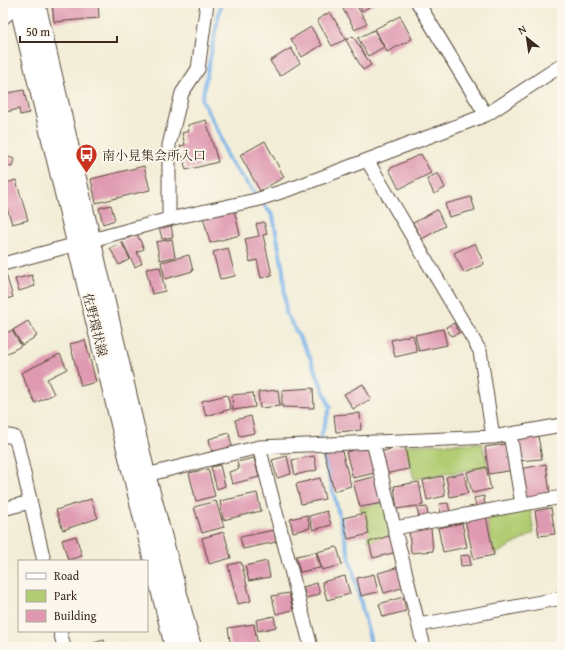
<svg xmlns="http://www.w3.org/2000/svg" width="565" height="650" font-family="'Gentium Book Plus','Noto Serif JP',serif">
<style>
.green{fill:#b1cc72;stroke:#767b48}
.lines{fill:none;stroke-linecap:round;stroke-linejoin:round}
.stream{stroke:#78b2e9;stroke-width:4}
.building{fill:#df9ab1}
.minor-casing{stroke:#56473a;stroke-width:15}
.secondary-casing{stroke:#56473a;stroke-width:20}
.minor{stroke:#fff;stroke-width:13}
.secondary{stroke:#fff;stroke-width:18}
.labels{text-anchor:middle;dominant-baseline:central;stroke-width:4;stroke-linejoin:round;paint-order:stroke}
.poi-label{font-size:13px;fill:#3b2a1e;stroke:#fbf7ec;text-anchor:start}
.street-label{font-size:13px;fill:#3b2a1e;stroke:#fbf7ec}
</style>
<rect width="100%" height="100%" fill="#fbf7ec"/>
<filter id="ink" filterUnits="userSpaceOnUse"><feTurbulence type="fractalNoise" baseFrequency=".025" numOctaves="2"/><feDisplacementMap in="SourceGraphic" scale="8" xChannelSelector="R" yChannelSelector="G"/><feConvolveMatrix kernelMatrix="1 2 1 2 8 2 1 2 1" color-interpolation-filters="sRGB"/></filter>
<filter id="wash" filterUnits="userSpaceOnUse"><feTurbulence type="fractalNoise" baseFrequency=".012" numOctaves="4" result="noise"/><feDisplacementMap in="SourceGraphic" scale="16" xChannelSelector="R" yChannelSelector="G"/><feGaussianBlur stdDeviation="0.9" result="paint"/><feColorMatrix in="noise" values="0 0 0 0 0 0 0 0 0 0 0 0 0 0 0 0 0 1.4 0 .05"/><feComposite in="paint" operator="in"/></filter>
<g filter="url(#wash)">
<rect width="100%" height="100%" fill="#f2edd6"/>
<path class="green" d="M482,443l6,24 -74,12 -9,-34z
M383,503l9,32 -23,7 -9,-35z
M530,507l4,26 -40,22 -8,-39z"/>
<g class="lines">
<path class="stream" d="M221,3l-19,97 18,35 8,24 45,57 10,54 3,43 23,42 21,52 -10,32 52,208"/>
</g>
<g id="blocks">
<path class="building" d="M52,3h46l1,15 -45,4z
M353,3h2l12,20 -12,7 -12,-21z
M358,3h18l-14,8z
M330,12l16,27 -14,7 -15,-26z
M400,16l12,23 -25,13 -12,-23z
M311,27l11,18 -20,12 -11,-18z
M374,30l10,17 -16,9 -10,-18z
M353,36l18,29 -8,5 -17,-30z
M291,48l9,15 -20,13 -10,-15z
M24,90l5,23 -9,2 -1,-6 -13,3 -3,-18z
M206,120l12,42 -32,8 -6,-24 5,-1 -3,-12 7,-2 -1,-6z
M265,141l19,36 -24,14 -20,-36z
M421,154l10,19 -32,16 -10,-20z
M3,155l11,4 -2,8 -9,-3z
M144,166l6,24 -54,13 -5,-24z
M438,173l7,15 -11,6 -7,-15z
M16,180l12,40 -16,4 -9,-29v-11z
M471,197l4,13 -26,7 -4,-13z
M111,205l4,15 -12,4 -4,-16z
M234,209l6,26 -30,8 -7,-26z
M437,210l8,16 -23,13 -9,-16z
M264,222l3,12 -4,1 9,40 -11,3 -4,-18 -7,2 -5,-23 14,-3 -3,-12z
M171,225l2,12 -11,2 -3,-12z
M137,234l7,15 -7,3 5,11 -7,4 -13,-26z
M172,239l3,18 -15,3 -4,-18z
M122,243l8,16 -11,6 -9,-17z
M475,243l9,21 -20,9 -10,-20z
M228,248l7,28 -15,3 -7,-27z
M189,255l4,16 -28,8 -4,-17z
M160,267l5,24 -13,3 -6,-25z
M3,271h2l8,26 -10,3z
M32,275l3,11 -16,5 -4,-12z
M28,321l9,15 -15,9 -9,-15z
M454,323l5,10 -8,3 -5,-9z
M443,329l4,16 -28,6 -4,-16z
M12,330l9,16 -15,8 -3,-5v-14z
M413,335l4,17 -22,5 -4,-17z
M85,340l11,42 -15,4 -11,-42z
M60,354l7,15 -20,10 7,15 -19,9 -14,-30z
M363,384l8,15 -18,10 -9,-15z
M313,388l1,20 -32,-1v-17z
M278,390l2,16 -20,2 -2,-16z
M253,393l2,14 -22,3 -1,-15z
M227,395l4,14 -25,7 -4,-15z
M360,413l1,17 -25,2 -2,-17z
M251,416l4,17 -16,3 -4,-16z
M229,433l3,14 -20,5 -3,-13z
M538,436l4,23 -25,2 -4,-22z
M507,444l7,26 -25,4 -4,-27z
M405,445l4,24 -25,5 -4,-22z
M369,446l6,27 -22,5 -7,-26z
M341,447l10,39 -17,5 -10,-39z
M287,456l4,18 -14,4 -5,-18z
M314,456l3,14 -22,5 -3,-15z
M254,458l5,19 -27,7 -3,-12 10,-3 -2,-7z
M546,464l4,30 -24,6 -6,-31z
M220,465l5,21 -8,3 -6,-22z
M486,467l5,22 -19,4 -5,-21z
M208,469l7,27 -19,5 -7,-28z
M464,473l4,20 -18,4 -4,-20z
M378,476l5,27 -23,4 -7,-25z
M442,476l3,20 -18,4 -4,-20z
M320,478l5,21 -24,5 -5,-20z
M419,482l4,23 -26,4 -3,-23z
M257,493l4,18 -38,9 -3,-19z
M484,496l1,10 -9,1 -2,-9z
M91,499l7,19 -35,12 -7,-20z
M216,501l8,26 -22,6 -8,-26z
M448,503l2,10 -9,1 -2,-10z
M427,507l1,10 -9,1 -2,-10z
M551,508l4,26 -16,2 -4,-25z
M327,511l4,14 -18,5 -4,-14z
M365,513l4,21 -21,5 -5,-21z
M307,515l3,13 -17,4 -3,-13z
M486,516l8,39 -20,4 -9,-39z
M462,523l5,24 -24,5 -5,-24z
M431,528l2,23 -22,2 -2,-23z
M274,530l2,12 -33,7 -3,-12z
M224,532l7,26 -22,6 -7,-26z
M392,535l5,17 -24,6 -4,-16z
M76,536l6,20 -14,4 -6,-20z
M337,547l5,18 -20,5 -5,-18z
M316,552l4,16 -20,4 -4,-16z
M469,555l2,10 -10,1 -1,-10z
M267,561l3,16 -21,4 -4,-15z
M241,562l10,39 -13,3 -10,-39z
M399,567l6,20 -21,6 -6,-20z
M374,574l4,18 -17,4 -4,-18z
M345,576l5,18 -23,6 -5,-18z
M317,583l3,11 -14,4 -3,-11z
M289,593l4,17 -17,4 -4,-18z
M403,597l3,14 -23,6 -4,-13z
M274,616l2,11 -18,4 -2,-11z
M254,624l4,23h-27l-3,-19z
M104,640l2,7h-27z"/>
</g>
</g>
<g filter="url(#ink)">
<use href="#blocks" fill-opacity="0" stroke="#56473a" stroke-width="1"/>
<g class="lines">
<defs>
<path id="minor" d="M418,3l68,112
M3,18l17,-15
M367,160l113,191 13,86
M169,219v-74l13,-52 16,-24 9,-66
M3,264l166,-45 87,-19 40,-13 190,-72 76,-50
M510,434l12,70
M3,435l11,2 3,6 27,118
M373,442l51,205
M259,447l52,200
M138,477l121,-30 234,-10 69,-12
M3,509l27,-7
M395,528l167,-31
M419,625l143,-27
M60,631l4,16"/>
<path id="secondary" d="M18,3l156,644
M36,3l110,471 46,173"/>
</defs>
<use href="#minor" class="minor-casing"/>
<use href="#secondary" class="secondary-casing"/>
<use href="#minor" class="minor"/>
<use href="#secondary" class="secondary"/>
</g>
</g>
<defs>
<symbol id="bus-pin" viewBox="-11 -11 22 30"><path d="M0 17L-7.5 6A9.5 9.5 0 1 1 7.5 6Z" fill="#c8321e" stroke="#fbf7ec"/><path d="M-5-6H5V4H4V6H2V4H-2V6H-4V4H-5ZM-3.5-4V0h7V-4ZM-3.5 1.2v1.5H-2V1.2ZM2 1.2v1.5H3.5V1.2Z" fill="#fff"/></symbol>
</defs>
<g fill-rule="evenodd">
<use href="#bus-pin" x="74" y="142" width="25" height="34"/>
</g>
<g class="labels">
<g class="poi-label">
<text x="102" y="155">南小見集会所入口</text>
</g>
<g class="street-label">
<text transform="translate(95 325) rotate(76)">佐野環状線</text>
</g>
</g>
<rect width="565" height="650" fill="none" stroke="#fbf7ec" stroke-width="16"/>
<rect x="18" y="560" width="130" height="72" fill="#fbf7ec" stroke="#aea59a"/>
<rect x="26" y="573" width="20" height="6" fill="#ffffff" stroke="#aea59a"/>
<text x="54" y="580" font-size="12" fill="#3b2a1e">Road</text>
<rect x="26" y="590" width="20" height="12" fill="#b1cc72" stroke="#aea59a"/>
<text x="54" y="600" font-size="12" fill="#3b2a1e">Park</text>
<rect x="26" y="610" width="20" height="12" fill="#df9ab1" stroke="#aea59a"/>
<text x="54" y="620" font-size="12" fill="#3b2a1e">Building</text>
<g transform="translate(527 38) rotate(330)" stroke="#fbf7ec" stroke-width="3" paint-order="stroke">
<path d="M0-3L7 15L0 10L-7 15Z" fill="#3b2a1e"/>
<text y="-6" font-size="11" font-weight="bold" text-anchor="middle" fill="#3b2a1e">N</text>
</g>
<path d="M20 36v6h97v-6" fill="none" stroke="#3b2a1e" stroke-width="2"/>
<text x="26" y="36" font-size="12" fill="#3b2a1e" stroke="#fbf7ec" stroke-width="3" paint-order="stroke">50 m</text>
</svg>
